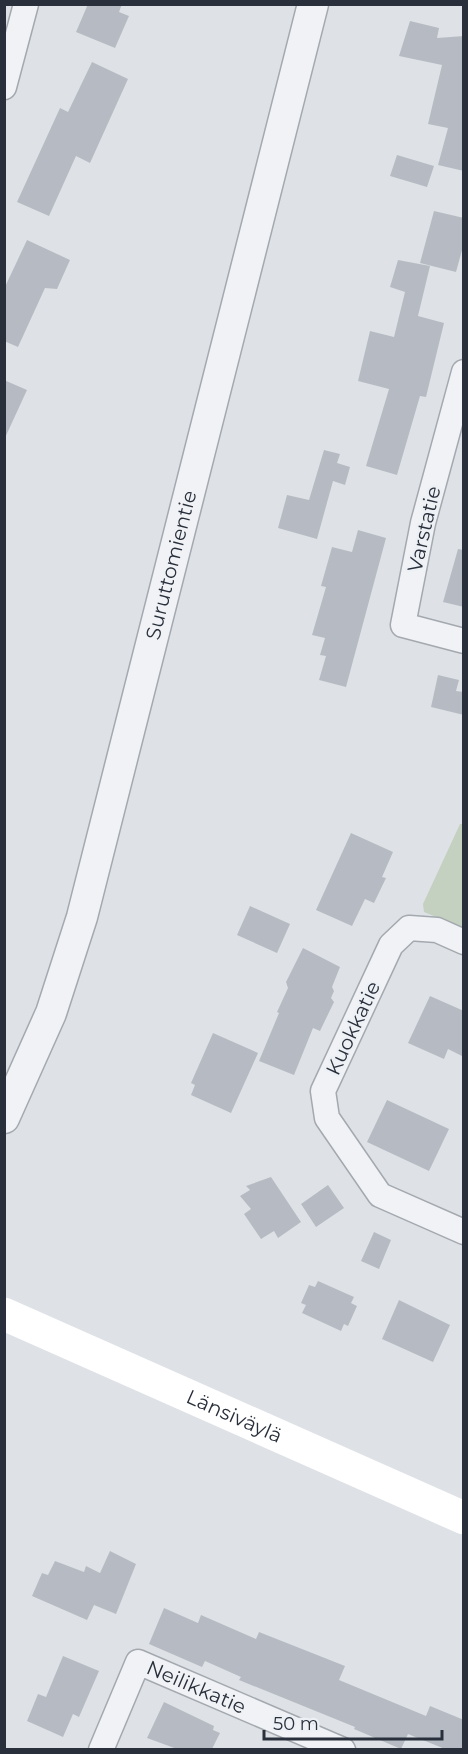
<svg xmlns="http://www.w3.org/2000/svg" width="468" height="1754" font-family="Montserrat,sans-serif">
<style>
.green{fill:#c4d0c0}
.building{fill:#b6bbc3}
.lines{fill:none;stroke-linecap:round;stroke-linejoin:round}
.minor-casing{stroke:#a4a9b0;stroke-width:27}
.tertiary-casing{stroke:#a4a9b0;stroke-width:33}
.minor{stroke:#f0f2f5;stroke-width:24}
.tertiary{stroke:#f0f2f5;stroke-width:30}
.secondary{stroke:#fff;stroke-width:33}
.labels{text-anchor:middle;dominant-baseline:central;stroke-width:4.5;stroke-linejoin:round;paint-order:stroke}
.street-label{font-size:20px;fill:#29303c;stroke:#edf0f4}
</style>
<rect width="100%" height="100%" fill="#dee2e6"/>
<path class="green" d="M460,824h3v104l-39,-16 -1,-8z"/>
<path class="building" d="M88,4h34l-3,8 10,4 -14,32 -39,-16z
M410,21l29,7 -2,10 27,-2v135l-26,-6 10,-37 -20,-4 14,-59 -43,-9z
M92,62l36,17 -38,84 -14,-7 -27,60 -32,-14 43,-94 8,4z
M397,155l37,11 -7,21 -37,-11z
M434,211l30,7v25l-8,29 -36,-9z
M27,240l43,20 -13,29 -12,-1 -27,59 -14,-6v-52z
M398,260l32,6 -12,50 26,7 -18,74 -6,-1 -23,79 -31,-9 23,-77 -31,-8 12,-50 24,6 11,-45 -15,-5z
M4,380l23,10 -23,50z
M324,450l16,4 -3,9 13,4 -5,18 -12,-4 -16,58 -39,-11 9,-33 22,5z
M358,530l28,8 -40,149 -27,-7 7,-24 -6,-1 5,-17 -13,-3 14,-48 -5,-1 11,-39 20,5z
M458,549l6,1v57l-21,-5z
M438,675l21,5 -3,11 8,1v23l-33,-8z
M351,833l42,19 -11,25 4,1 -12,25 -9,-4 -13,27 -36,-16z
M250,906l40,18 -13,29 -40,-18z
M303,948l37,19 -8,20 2,4 -3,7 3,4 -14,29 -7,-3 -19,47 -35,-14 20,-48 -2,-1 11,-24 -2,-6z
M430,996l34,15v46l-16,-8 -4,10 -36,-16z
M213,1033l45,20 -27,60 -40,-18 4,-10 -4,-2z
M387,1100l62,29 -20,42 -62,-29z
M271,1177l30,45 -23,16 -4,-7 -13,8 -17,-25 7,-5 -11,-13 10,-6 -4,-4z
M328,1185l16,23 -28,19 -15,-23z
M374,1232l17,8 -12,29 -18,-8z
M318,1281l36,16 -3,6 6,3 -9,20 -4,-2 -3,7 -39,-18 4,-8 -5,-2 8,-18 6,2z
M399,1300l51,25 -17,37 -51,-23z
M110,1551l26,13 -20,50 -22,-9 -7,15 -55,-24 10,-23 6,2 7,-14 29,11 2,-6 14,7z
M164,1608l34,15 3,-8 55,24 3,-7 86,34 -6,14 87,36 4,-10 34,14v29h-19l-37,-15 -7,15 -47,-20 1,-2 -116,-47 2,-3 -36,-16 -3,6 -53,-23z
M63,1656l36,15 -20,46 -6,-3 -10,23 -36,-16 11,-27 8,3z
M164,1702l50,24 -1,4 7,3 -8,16h-35l-30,-11z"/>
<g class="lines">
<defs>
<g id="minor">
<path d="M4,87l22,-83"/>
<path d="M464,372l-41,151 -20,102 61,16"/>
<path d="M464,942l-27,-12 -28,-2 -18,17 -68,146 4,27 53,77 84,37"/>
<path id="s1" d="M101,1750l37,-88 205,88"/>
</g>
<g id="tertiary">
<path id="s2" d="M4,1118l47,-105 31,-96 231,-913"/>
</g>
</defs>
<use href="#minor" class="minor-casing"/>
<use href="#tertiary" class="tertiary-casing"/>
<use href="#minor" class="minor"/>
<use href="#tertiary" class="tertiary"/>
<path class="secondary" id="s3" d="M4,1314l460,204"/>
</g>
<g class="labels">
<g class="street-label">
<text transform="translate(424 529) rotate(-77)">Varstatie</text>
<text stroke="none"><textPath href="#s2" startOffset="579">Suruttomientie</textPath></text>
<text transform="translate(353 1028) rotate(-65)">Kuokkatie</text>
<text stroke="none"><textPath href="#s3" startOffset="252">Länsiväylä</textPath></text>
<text stroke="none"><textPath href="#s1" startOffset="159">Neilikkatie</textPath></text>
</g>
</g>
<rect width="468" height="1754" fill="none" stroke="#29303c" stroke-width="12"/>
<path d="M264 1730v9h178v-9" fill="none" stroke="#29303c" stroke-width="3"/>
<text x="273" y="1730" font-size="18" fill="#29303c" stroke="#edf0f4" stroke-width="4.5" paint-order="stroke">50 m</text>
</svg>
